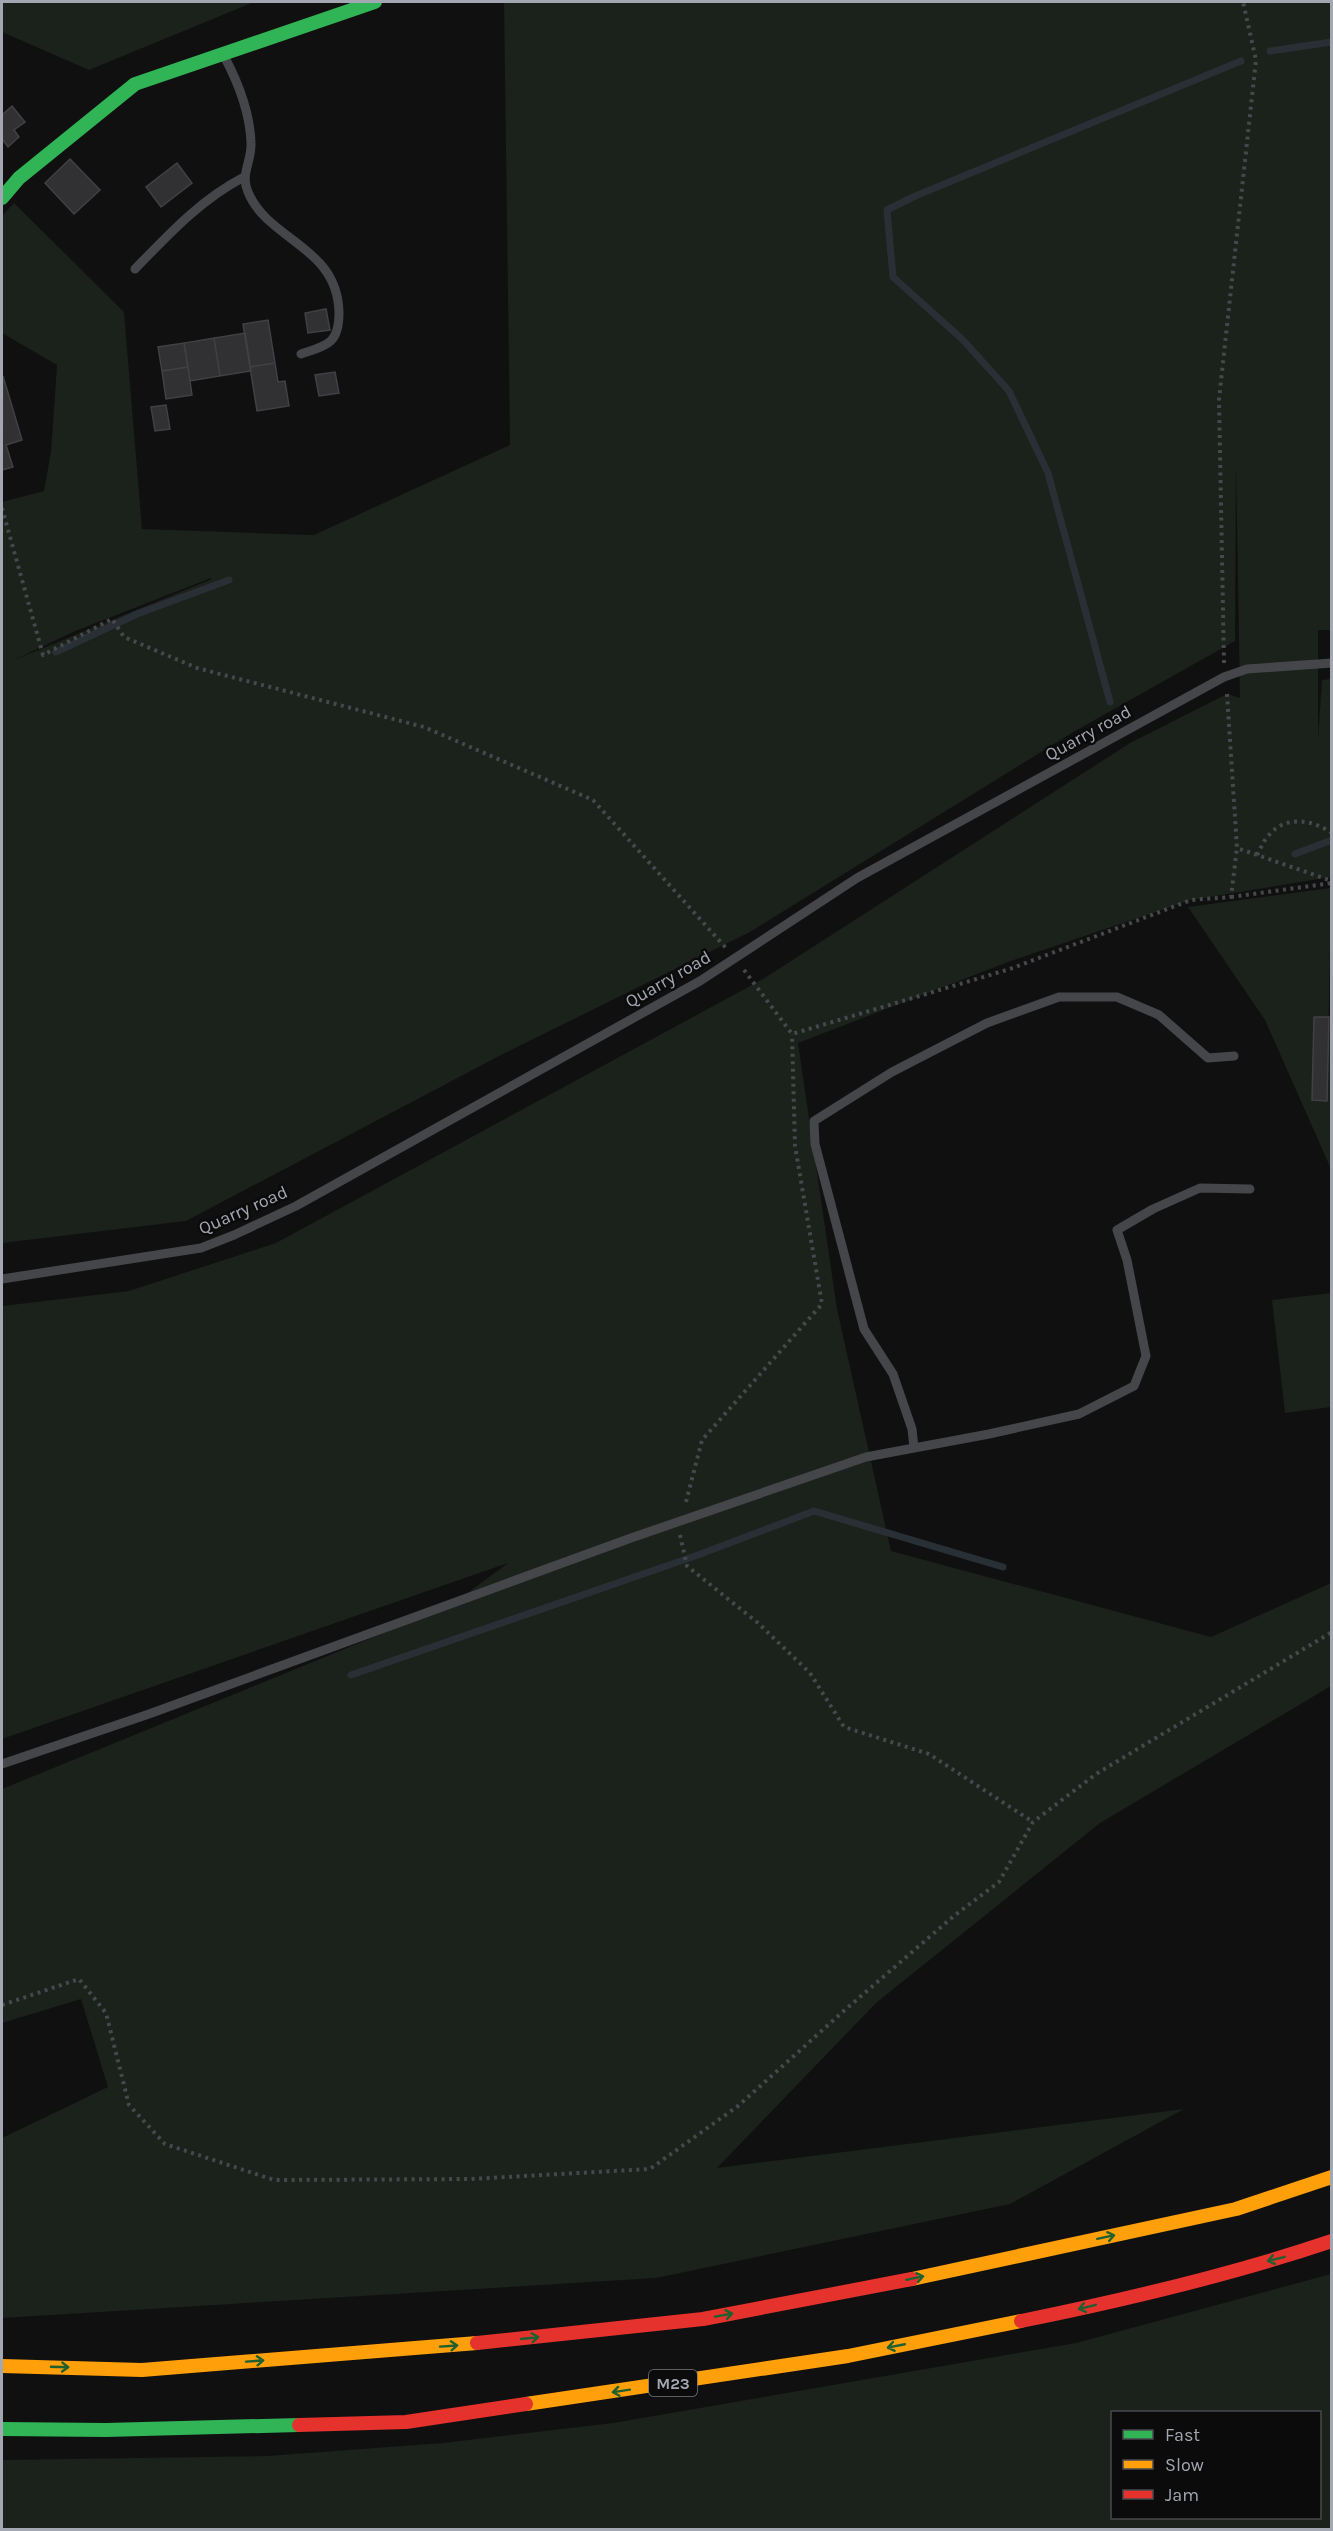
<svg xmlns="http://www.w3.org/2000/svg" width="1333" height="2531" font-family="Karla,sans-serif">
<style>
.green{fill:#1b211b;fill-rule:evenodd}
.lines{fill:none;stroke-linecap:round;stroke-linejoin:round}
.stream{stroke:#293035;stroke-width:7}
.building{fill:#313133;stroke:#404144;stroke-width:1.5}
.path{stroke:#47484b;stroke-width:4;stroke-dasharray:3 4.5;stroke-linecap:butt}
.lane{stroke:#45464a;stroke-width:9}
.fast{stroke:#30b455;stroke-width:14}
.slow{stroke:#ff9f0a;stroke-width:14}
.jam{stroke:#e5322d;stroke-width:14}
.oneway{stroke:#1e6030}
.labels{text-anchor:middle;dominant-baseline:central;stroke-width:5;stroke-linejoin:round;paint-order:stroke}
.shield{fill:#0b0b0c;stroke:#757880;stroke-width:1.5}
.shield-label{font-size:16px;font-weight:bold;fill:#a3a7b1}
.street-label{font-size:18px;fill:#a3a7b1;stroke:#0b0b0c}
</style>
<rect width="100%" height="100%" fill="#101011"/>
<path class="green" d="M2,2h252l-165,68 -87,-38z
M504,2h827l1,628h-14v110l4,-60 9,-1v198l-140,23 -183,62 -210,81 39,266 54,242 320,86 120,-54v103l-231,137 -224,180 -159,165 467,-59 -174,95 -354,74 -654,40v-180l106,-51 -27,-88 -79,24v-234l448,-183 58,-43 -506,176v-433l127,-15 147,-48 487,-264 367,-236 97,-49 13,4 -4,-232 -1,175 -160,90 -325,201 -249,123 -315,166 -184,22v-741l42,-11 7,-39 6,-87 -55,-32v-117l12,-13 110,109 18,217 172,6 196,-90zM211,578l1,1 -198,81 59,-28z
M1331,888l-3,174 3,-75v182l-66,-149 -77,-113z
M1331,1293v114l-46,6 -13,-113z
M1331,2274v255h-1329v-69l265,-4 176,-13 170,-20 463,-80zM1112,2412h208v106h-208z"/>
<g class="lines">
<path class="stream" d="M1270,51l62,-9
M56,652l81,-38 92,-34
M1110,702l-62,-229 -39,-82 -46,-51 -70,-63 -6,-67 26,-13 328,-136
M1295,854l37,-14
M351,1675l347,-120 116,-44 189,56"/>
</g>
<path class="building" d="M12,106l13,16 -11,8 5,7 -11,10 -6,-8v-24z
M70,159l30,31 -26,24 -29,-31z
M177,163l15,20 -31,24 -15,-20z
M326,309l4,21 -22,3 -3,-20z
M268,320l7,43 -25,4 -7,-43z
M245,333l6,38 -31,5 -6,-38z
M214,338l6,38 -30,5 -6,-38z
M184,343l4,24 -26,4 -4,-24z
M275,363l3,19 7,-1 4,25 -32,5 -7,-44z
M188,367l4,28 -26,4 -4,-28z
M335,372l4,21 -20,3 -4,-21z
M3,376l19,64 -16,5 7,22 -11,3z
M166,405l4,24 -15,2 -4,-24z
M1314,1017h15l-2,84 -15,-1z"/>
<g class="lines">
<path class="path" d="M2,508l41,147 69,-36 12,18 73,31 227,59 169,73 133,148
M1224,663l-5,-264 37,-339 -13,-58
M1227,694l10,154 95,33
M1257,855c4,-7 7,-16 13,-21 17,-19 43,-14 62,-1
M1231,897l101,-14
M744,970l48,64 218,-65 181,-69 40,-3 6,-49
M686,1502l16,-62 120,-136 -27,-158 -3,-112
M680,1535l7,31 71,57 52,50 34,54 85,27 104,68
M2,2005l77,-26 27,34 23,92 36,39 109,36 197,-1 179,-10 88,-63 108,-97 109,-94 44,-33 34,-60 63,-48 236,-142"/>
<path class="lane" d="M224,56c14,26 26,57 27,87 1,18 -11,31 -3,49 20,49 90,54 91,121 0,31 -12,32 -38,41
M135,269c34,-35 65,-69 109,-92
M2,1279l199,-31 33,-13 62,-29 404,-225 157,-103 367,-201 23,-8 85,-6
M914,1448l-2,-19 -19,-55 -29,-45 -49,-185 -1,-23 78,-49 95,-49 72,-26h58l42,18 49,43 26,-2
M2,1764l147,-50 482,-176 235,-81 123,-23 90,-20 55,-28 12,-30 -19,-96 -10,-30 36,-21 47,-21 50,1"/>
<path class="fast" d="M2,198l17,-20 116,-94 240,-82
M2,2429l104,1 193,-5"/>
<path class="slow" d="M912,2279l324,-70 96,-32
M2,2366l140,4 335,-27
M526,2404l322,-48 173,-35"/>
<path class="jam" d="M1021,2321c104,-21 210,-46 311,-80
M477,2343l226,-24 209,-40
M299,2425l107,-3 120,-18"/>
</g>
<defs><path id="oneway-shaft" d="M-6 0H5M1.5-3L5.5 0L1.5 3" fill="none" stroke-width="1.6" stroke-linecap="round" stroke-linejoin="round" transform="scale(1.5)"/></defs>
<g class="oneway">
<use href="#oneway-shaft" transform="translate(1106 2237) rotate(-12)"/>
<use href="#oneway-shaft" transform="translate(1276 2259) rotate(166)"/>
<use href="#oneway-shaft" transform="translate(915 2278) rotate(-12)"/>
<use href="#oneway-shaft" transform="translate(1087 2307) rotate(166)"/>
<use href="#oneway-shaft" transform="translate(724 2315) rotate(-10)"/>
<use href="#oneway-shaft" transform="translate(530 2338) rotate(-6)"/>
<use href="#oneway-shaft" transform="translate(449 2346) rotate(-4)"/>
<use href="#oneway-shaft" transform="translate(896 2346) rotate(169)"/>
<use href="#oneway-shaft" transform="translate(255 2361) rotate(-4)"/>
<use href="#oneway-shaft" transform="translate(60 2367) rotate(2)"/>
<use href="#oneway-shaft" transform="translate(621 2391) rotate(171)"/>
</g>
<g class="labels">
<rect class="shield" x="649" y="2370" width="48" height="26" rx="4.5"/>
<g class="shield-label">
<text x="673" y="2383">M23</text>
</g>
<g class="street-label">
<text transform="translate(1088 733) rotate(-29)">Quarry road</text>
<text transform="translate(668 979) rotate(-30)">Quarry road</text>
<text transform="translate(243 1210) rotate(-24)">Quarry road</text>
</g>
</g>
<rect width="1333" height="2531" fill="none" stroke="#a3a7b1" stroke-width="6"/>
<rect x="1111" y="2411" width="210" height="108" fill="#0b0b0c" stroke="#48494e" stroke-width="1.5"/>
<rect x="1123" y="2430" width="30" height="9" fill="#30b455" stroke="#48494e" stroke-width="1.5"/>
<text x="1165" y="2441" font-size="18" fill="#a3a7b1">Fast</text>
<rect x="1123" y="2460" width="30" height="9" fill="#ff9f0a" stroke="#48494e" stroke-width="1.5"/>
<text x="1165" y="2471" font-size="18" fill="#a3a7b1">Slow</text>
<rect x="1123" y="2490" width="30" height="9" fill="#e5322d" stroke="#48494e" stroke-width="1.5"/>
<text x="1165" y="2501" font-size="18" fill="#a3a7b1">Jam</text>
</svg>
